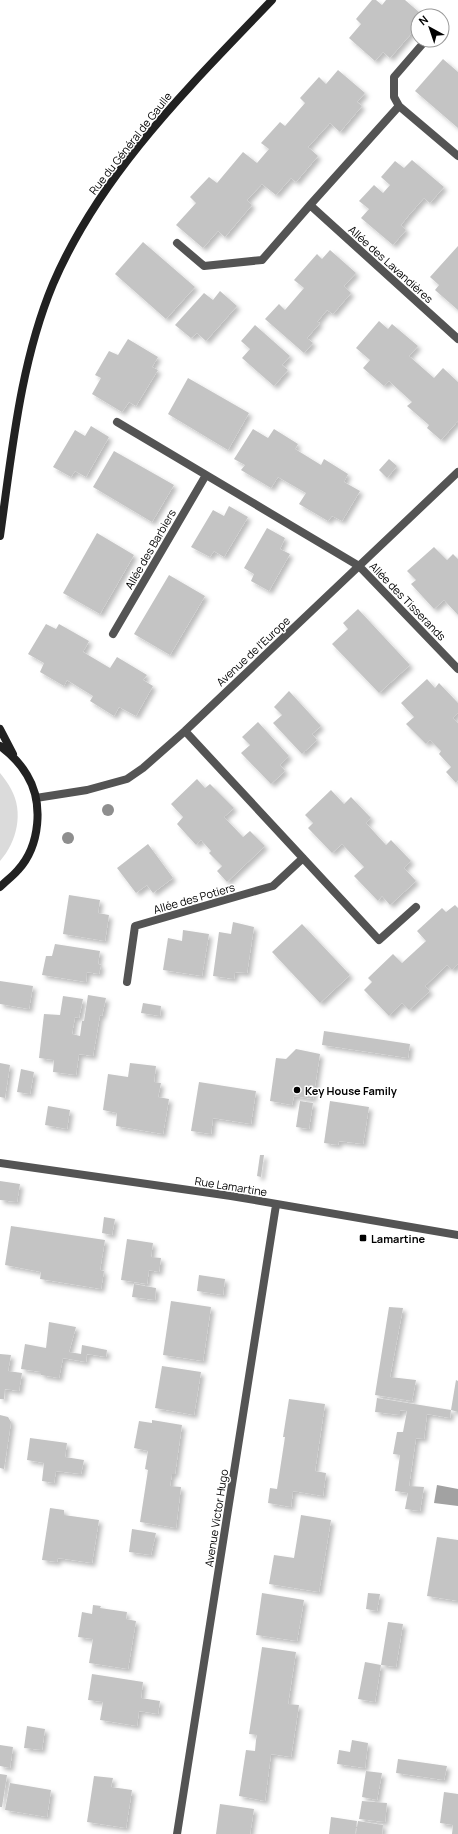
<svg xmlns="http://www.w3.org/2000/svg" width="458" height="1834" font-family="Manrope,sans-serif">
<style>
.green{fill:#dbdbdb}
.water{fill:#a2a2a2}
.building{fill:#c4c4c4;filter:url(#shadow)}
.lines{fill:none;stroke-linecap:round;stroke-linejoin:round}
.street{stroke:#545454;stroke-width:8}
.secondary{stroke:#212121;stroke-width:8}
.tree{fill:#8e8e8e}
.poi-dot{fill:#000;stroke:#fff;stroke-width:1.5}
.labels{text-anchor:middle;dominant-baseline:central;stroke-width:3;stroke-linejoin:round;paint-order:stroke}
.street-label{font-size:11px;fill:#000;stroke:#fff}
.poi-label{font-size:11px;font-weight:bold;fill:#000;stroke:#fff;text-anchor:start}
</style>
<defs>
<filter id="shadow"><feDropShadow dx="3.5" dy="3.5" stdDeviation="2" flood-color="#0004"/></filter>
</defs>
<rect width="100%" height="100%" fill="#fff"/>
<path class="green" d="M0,773c4,5 8,10 11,16 13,23 6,53 -11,72z"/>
<path class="water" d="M437,1485l21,4v17l-24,-3z"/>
<path class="building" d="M372,0h4l6,5 4,-5h19l15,13 -7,9 4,5 -27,31 -7,-6 -8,9 -26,-23 12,-14 -5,-5z
M443,59l15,13v56l-43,-37z
M338,70l27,23 -8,9 5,4 -22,26 -10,-9 -22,24 10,9 -22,26 -5,-4 -15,17 -14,-11 -15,16 5,5 -27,32 -7,-6 -15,17 -27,-23 20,-22 -6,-6 19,-20 8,6 26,-31 14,11 12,-14 -8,-6 19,-21 5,4 20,-23 -5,-5 19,-21 7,7z
M412,160l32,27 -14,16 -6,-5 -15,17 -8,10 5,5 -13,15 -32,-27 8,-9 -10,-8 15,-16 9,8 7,-8 -9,-8 14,-16 9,7z
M143,242l52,45 -29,32 -51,-45z
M458,246v64l-23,-20 4,-5 -9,-8z
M330,250l26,23 -12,13 7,7 -18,21 -6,-4 -10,12 3,1 -13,15 6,5 -9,10 -39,-34 14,-15 6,6 19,-22 -10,-8 23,-26 5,5z
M220,291l17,15 -31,35 -9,-8 -6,5 -16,-13 29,-32 9,7z
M379,321l9,8 4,-5 26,22 -9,10 25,22 9,-10 15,14v39l-17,19 -14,-12 2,-3 -22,-19 5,-4 -23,-21 -5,5 -21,-18 7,-8 -14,-12z
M255,325l35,31 -8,9 6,5 -14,16 -32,-28 8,-9 -9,-8z
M128,339l30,18 -6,10 6,3 -22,36 -7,-4 -7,10 -30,-18 9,-16 -6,-3 14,-24 9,4z
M188,378l61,35 -21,37 -60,-36z
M91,426l18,11 -23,40 -11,-6 -4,6 -18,-10 22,-37 10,6z
M253,429l15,9 6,-9 24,15 -3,5 26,16 3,-6 24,15 -4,8 16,9 -18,30 -10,-5 -4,5 -29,-17 7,-11 -28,-16 -7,11 -30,-18 4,-5 -11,-6z
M114,451l60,34 -22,37 -59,-35z
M389,459l8,7 -10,12 -8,-8z
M229,506l19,11 -24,40 -10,-6 -4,6 -19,-10 22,-37 11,6z
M267,528l18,10 -5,11 10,5 -21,37 -18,-10 3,-7 -10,-6z
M97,533l37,22 -34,59 -37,-21z
M434,547l13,13 6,-6 5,5v56l-14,-15 -10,9 -23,-25 5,-4 -9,-9z
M169,575l36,21 -35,59 -36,-21z
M358,609l52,56 -31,28 -47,-49 16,-15 -5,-6z
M46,624l10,5 3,-5 30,17 -6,11 27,16 7,-11 30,18 -4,5 10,6 -17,30 -17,-9 -5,9 -24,-15 3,-5 -26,-16 -3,6 -24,-14 4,-9 -16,-9z
M427,679l8,9 4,-5 19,20v10l-5,5 5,5v57l-2,3 -10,-11 5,-5 -12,-13 2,-3 -11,-11 -4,4 -20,-20 8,-7 -13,-14z
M289,691l32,35 -9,8 5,6 -15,14 -29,-31 9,-8 -8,-8z
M258,722l31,34 -9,9 5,6 -14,13 -30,-31 9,-8 -8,-8z
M197,779l8,9 5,-4 24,24 -10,9 19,20 7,-6 15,15 -38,36 -10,-11 5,-5 -13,-13 2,-2 -10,-11 -5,5 -19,-21 6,-7 -12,-13z
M331,790l13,14 7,-7 20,21 -5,5 9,10 11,12 5,-5 20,21 -7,7 12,13 -26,24 -8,-9 -4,5 -24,-25 10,-9 -22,-23 -10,9 -24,-25 5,-5 -8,-8z
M148,844l25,34 -20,15 -6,-8 -11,8 -19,-25z
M69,895l31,5 -2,13 11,2 -4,26 -42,-7z
M455,905l3,3v56l-6,6 -5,-5 -22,21 5,5 -21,19 -7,-7 -13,13 -25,-26 8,-8 -4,-4 25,-24 9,9 24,-22 -9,-10 25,-23 4,4z
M233,922l21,5 -7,46 -12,-1 -1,7 -21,-3 6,-44 12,2z
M302,924l48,51 -30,28 -48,-51z
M183,930l26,4 -7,42 -39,-6 5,-32 14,3z
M55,944l45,7 -2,13 3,1 -2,9 -12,-2 -1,10 -44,-7 4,-19h6z
M0,981l33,5 -4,23 -29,-5z
M88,995l18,3 -4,18 -2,-1 -7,41 -14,-2 -3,21 -23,-3 1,-12 -15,-2 5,-44 16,1 3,-19 20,3 -4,19 -4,-1 -3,17 8,2 2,-15h2z
M143,1003l18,3 -1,10 -19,-3z
M324,1031l86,13 -2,14 -86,-13z
M296,1049l24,5 -7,45 -19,-3 -2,9 -22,-4 6,-43 10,1z
M0,1063l10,2 -5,33 -5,-1z
M130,1063l26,3 -2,16 7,1 -3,14 11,2 -6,35 -47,-8 1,-13 -14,-3 5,-36 20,3z
M21,1069l13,3 -4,22 -13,-2z
M199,1082l57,9 -5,33 -38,-6 -2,16 -20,-3z
M300,1101l13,2 -4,26 -13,-2z
M330,1101l39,6 -6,37 -24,-3 -1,4 -14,-2z
M48,1106l22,4 -3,19 -22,-4z
M260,1155h4l-3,22 -4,-1z
M0,1181l20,3 -3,18 -17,-2z
M104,1217l11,2 -3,16 -10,-2z
M11,1226l94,14 -5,30 4,1 -3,18 -61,-10 1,-7 -36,-7z
M127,1239l26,4 -2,14 10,1 -2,14 -10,-2 -2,14 -26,-4z
M199,1275l26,4 -2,16 -26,-4z
M134,1284l22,4 -1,12 -23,-3z
M171,1301l40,6 -8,54 -40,-6z
M389,1307l14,1 -13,69 26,3 -4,21 -37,-6z
M49,1322l27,5 -7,25 12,2 1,-9 25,5 -1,7 -19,-3 -1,8 -23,-4 -4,20 -18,-3v-3l-20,-3 4,-25 21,4z
M0,1354l11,1 -3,16 14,2 -3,18 -14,-2 -1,10h-4z
M162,1366l39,6 -7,43 -39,-7z
M456,1380l2,1v31l-7,-2z
M377,1398l74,12 -1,8 -23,-4 -3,25 -8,-1 -7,48 15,1 -4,24 -15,-2 3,-16 -13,-2 5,-36 -7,-1 4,-22h6l4,-21 -7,-1v5l-25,-3z
M289,1399l36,5 -10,67 11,2 -3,23 -30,-5 -2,16 -23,-4 2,-15 7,1 8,-52h-2z
M0,1415l8,2 3,5 -7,47 -4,-1z
M152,1420l30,5 -7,49h-3l-2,12 11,1 -5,41 -36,-6 8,-52 -3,-1 3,-18 -14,-3 5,-27 13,2z
M30,1438l37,5 -2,14 19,3 -3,14 -25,-3 -2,12 -12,-2 2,-18 -17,-3z
M50,1508l14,2v5l35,5 -7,43 -34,-5 -1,4 -15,-2z
M301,1515l30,5 -12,72 -50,-8 5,-29 20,3z
M132,1529l24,4 -5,22 -22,-3z
M437,1537l21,3v61l-31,-5z
M262,1593l42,7 -7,41 -41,-6z
M368,1593l12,1 -3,17 -11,-2z
M93,1605l8,1 -1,2 27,4 -1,7 10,2 -8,48 -39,-6 4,-24 -15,-2 4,-25 10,2z
M388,1622l15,2 -7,43 -15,-2z
M262,1647l34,5 -8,52 11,1 -8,52 -20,-3 -6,47 -26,-5 7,-46 9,1 1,-11 1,-5 -8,-1z
M365,1662l16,3 -6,37 -17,-3z
M92,1674l51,8 -2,16 19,3 -2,13 -19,-3 -2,15 -37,-6 3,-18 -15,-2z
M27,1726l18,3 -3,21 -18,-2z
M352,1740l16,3 -3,25 -28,-4 2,-14 11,2z
M0,1745l13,2 -3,21 -10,-2z
M398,1759l49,7 -3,14 -48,-7z
M366,1771l16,2 -5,27 -15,-3z
M0,1774l7,1 -5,32h-2z
M94,1776l19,2 -2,9 21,3 -6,38 -39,-6z
M10,1783l41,7 -4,27 -42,-7z
M444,1792l14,2v40h-6l1,-9 -13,-2z
M362,1801l25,2 -2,19 -26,-3z
M220,1804l34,5 -4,25h-34z
M331,1817l26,4 -2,13h-26z
M358,1821l25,4 -1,9h-26z"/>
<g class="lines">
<path class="street" d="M399,106l59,50
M310,205l148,134
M177,243l27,23 58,-6 48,-55 89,-99 -5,-9v-20l32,-37
M117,422l242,144 99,103
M113,634l93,-159
M185,731l194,209 37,-33
M36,798l51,-8 40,-11 16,-11 42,-37 273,-259
M127,982l8,-56 138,-40 30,-28
M0,1163l231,33 227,39
M177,1834l99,-629"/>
<path class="secondary" d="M0,536c12,-84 20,-173 53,-252 48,-112 137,-198 219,-284
M0,729l13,25
M0,746c11,8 20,17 27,29 17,28 13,71 -9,95 -5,6 -12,11 -18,17"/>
</g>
<g class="tree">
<circle cx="108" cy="810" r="6"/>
<circle cx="68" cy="838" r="6"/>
</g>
<g class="poi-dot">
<circle cx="297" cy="1090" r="4"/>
<rect x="359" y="1234" width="8" height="8" rx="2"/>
</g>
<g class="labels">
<g class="street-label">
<text transform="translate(130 143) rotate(-52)">Rue du Général de Gaulle</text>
<text transform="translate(391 264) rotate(42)">Allée des Lavandières</text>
<text transform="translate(150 549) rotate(-60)">Allée des Barbiers</text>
<text transform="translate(408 601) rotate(46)">Allée des Tisserands</text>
<text transform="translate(253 651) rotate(-43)">Avenue de l'Europe</text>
<text transform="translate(194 898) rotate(-16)">Allée des Potiers</text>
<text transform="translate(231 1186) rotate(9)">Rue Lamartine</text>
<text transform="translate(216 1518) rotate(-81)">Avenue Victor Hugo</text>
</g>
<g class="poi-label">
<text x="305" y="1090">Key House Family</text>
<text x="371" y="1238">Lamartine</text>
</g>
</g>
<g transform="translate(430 28) rotate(320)"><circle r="19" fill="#ffffff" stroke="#999999"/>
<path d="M0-3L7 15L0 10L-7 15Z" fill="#000000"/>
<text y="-6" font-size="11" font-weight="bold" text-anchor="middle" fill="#000000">N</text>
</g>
</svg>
